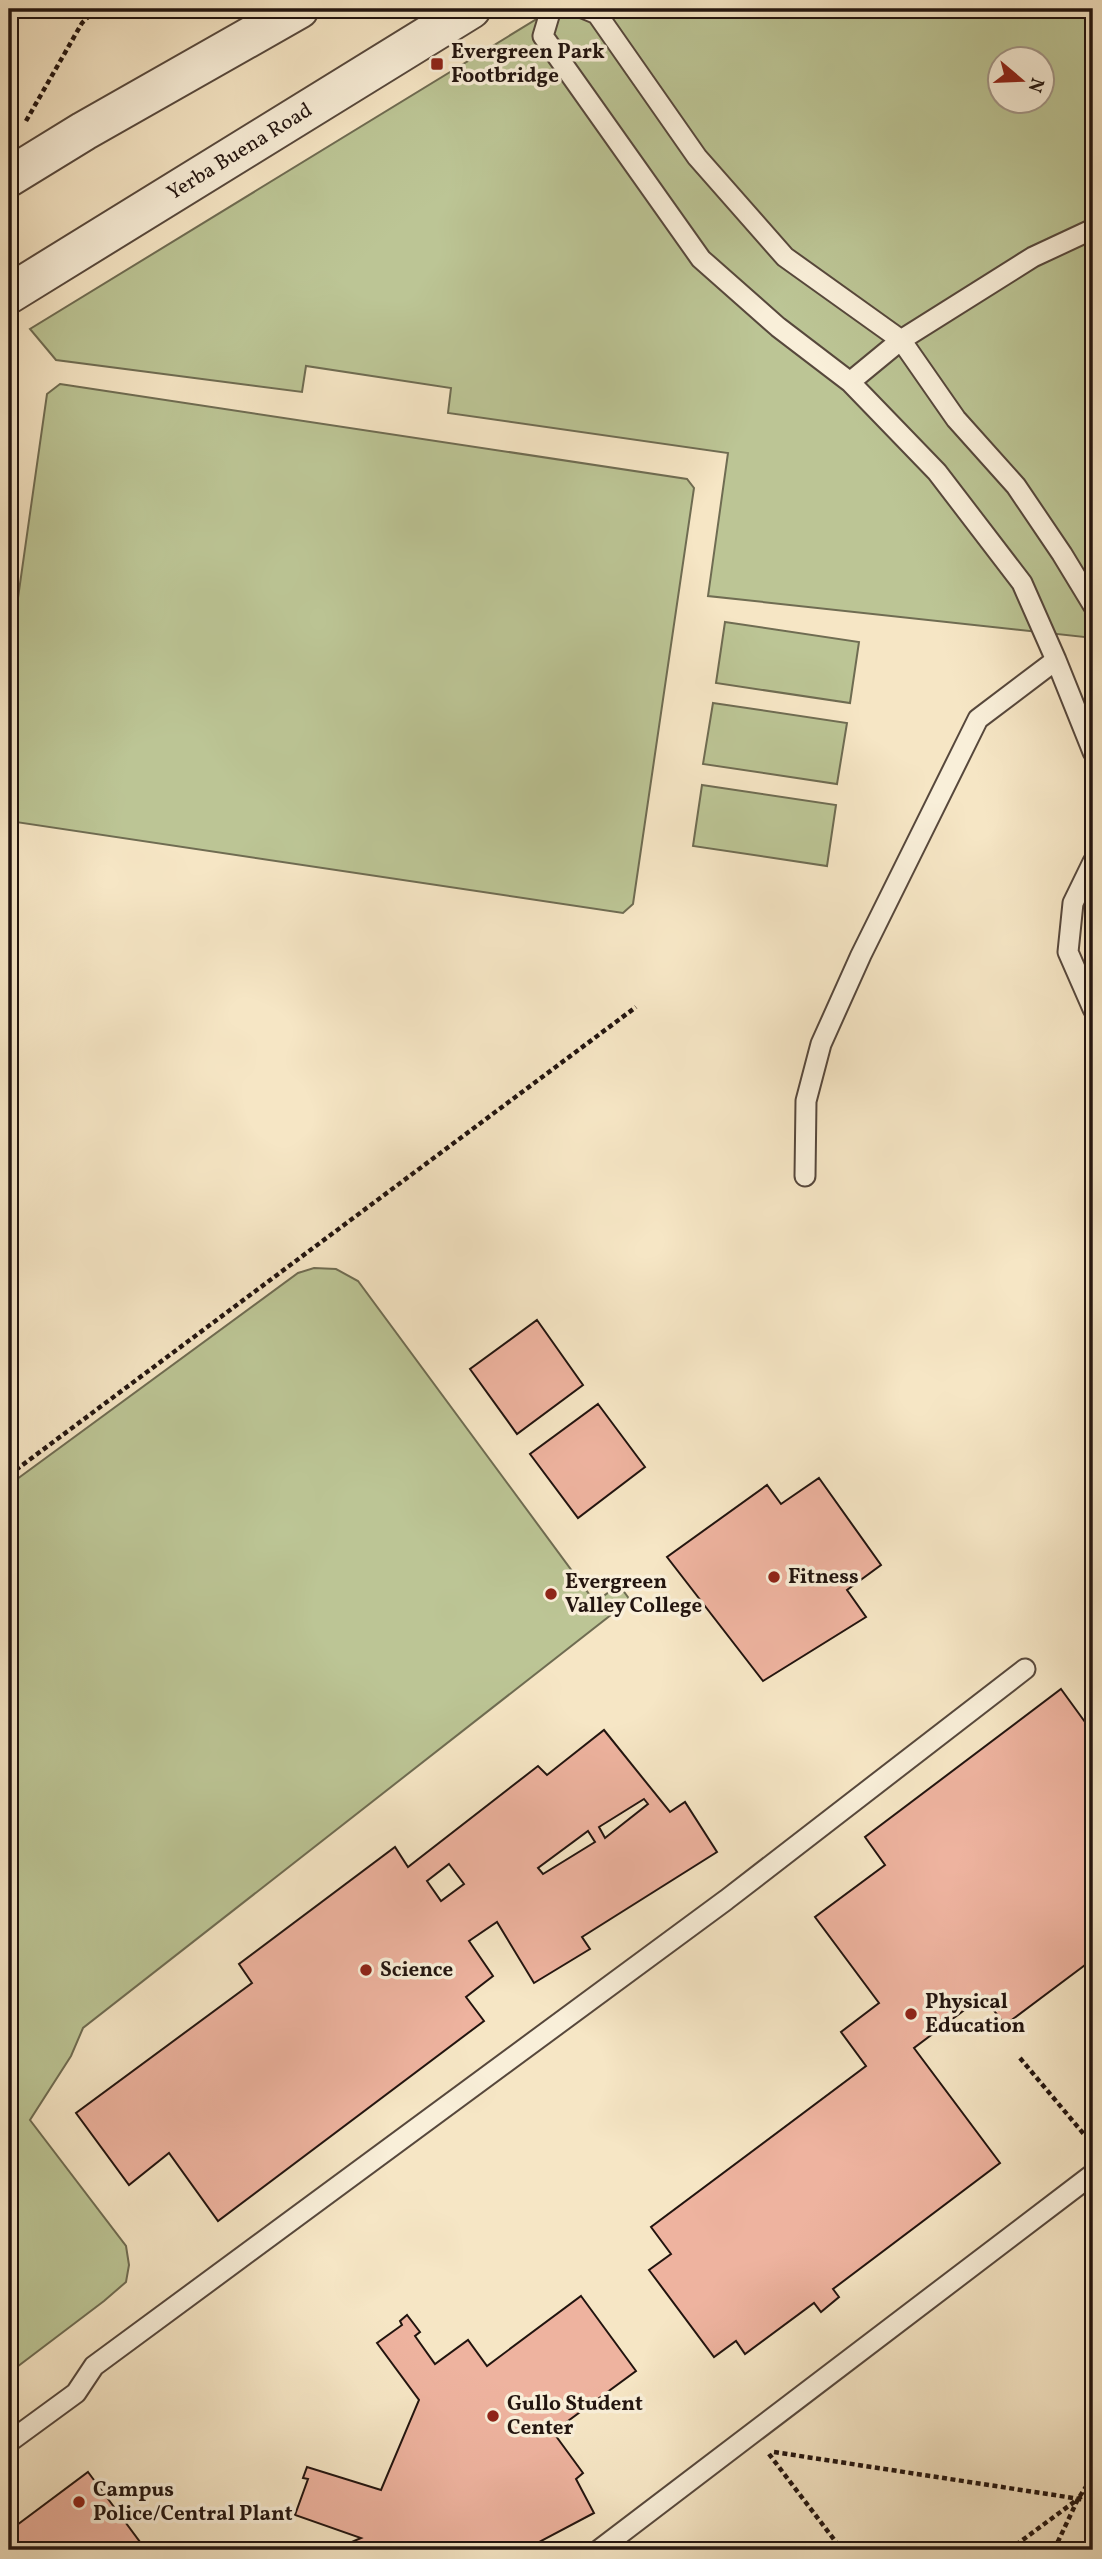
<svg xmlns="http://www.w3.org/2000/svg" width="1102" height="2559" font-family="Vollkorn,serif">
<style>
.green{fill:#bcc595;stroke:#6f6c52;stroke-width:2;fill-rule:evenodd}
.building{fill:#eeb39f;stroke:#22140f;stroke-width:2;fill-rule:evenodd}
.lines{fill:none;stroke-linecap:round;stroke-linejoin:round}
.service-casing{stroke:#57483c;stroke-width:23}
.tertiary-casing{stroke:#57483c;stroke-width:42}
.path{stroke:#22140f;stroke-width:4.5;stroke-dasharray:5 3.5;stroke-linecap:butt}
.service{stroke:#f9efd9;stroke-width:19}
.tertiary{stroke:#f9efd9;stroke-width:38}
.poi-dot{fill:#8f2418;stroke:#f9efd9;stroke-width:2.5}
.labels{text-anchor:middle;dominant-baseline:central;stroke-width:7;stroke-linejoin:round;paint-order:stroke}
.poi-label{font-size:21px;font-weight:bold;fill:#22140f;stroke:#f9efd9;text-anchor:start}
.street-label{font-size:21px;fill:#22140f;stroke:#f9efd9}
</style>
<rect width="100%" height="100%" fill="#f6e6c5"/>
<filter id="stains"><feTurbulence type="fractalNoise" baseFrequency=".00286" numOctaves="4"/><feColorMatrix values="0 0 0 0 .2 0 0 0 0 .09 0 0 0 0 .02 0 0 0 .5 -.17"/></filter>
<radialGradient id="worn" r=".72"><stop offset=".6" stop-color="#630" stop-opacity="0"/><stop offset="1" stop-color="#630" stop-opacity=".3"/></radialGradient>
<path class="green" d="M553,9h540v629l-385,-42 20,-143 -280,-40 3,-25 -145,-22 -4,26 -246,-32 -26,-31zM1000,60h42v42h-42z
M60,384l627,95 7,9 -61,416 -10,9 -614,-92v-160l38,-267z
M725,622l134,20 -9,61 -134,-20z
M713,703l134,20 -10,61 -134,-20z
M702,785l134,20 -9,61 -134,-20z
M314,1268l22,1 22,12 237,321 24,-17 11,15 -547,428 -12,28 -41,64 96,126 3,19 -3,17 -22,19 -95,72v-888l289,-212z"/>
<path class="building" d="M537,1320l46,65 -66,49 -47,-65z
M598,1404l47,63 -67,51 -48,-64z
M819,1478l62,87 -34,25 19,27 -103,64 -96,-124 100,-72 14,19z
M1061,1689l32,44v226l-88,66 -22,-29 -69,52 86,115 -167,126 6,8 -18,15 -7,-9 -69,51 -9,-13 -22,16 -65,-87 22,-16 -20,-27 215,-161 -25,-34 38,-29 -64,-86 70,-52 -20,-28z
M604,1730l66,82 15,-10 32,50 -135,85 8,12 -56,34 -37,-61 -28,19 24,35 -27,21 18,24 -266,200 -49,-68 -40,32 -53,-72 176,-130 -13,-19 156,-117 13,20 130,-101 9,9zM644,1799l4,5 -43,34 -6,-11zM588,1831l7,11 -52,32 -5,-6zM449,1864l15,20 -23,17 -14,-20z
M581,2296l55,75 -83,61 30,41 -7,6 18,34 -70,37h-191l28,-12 -66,-23 13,-36 -5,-1 4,-11 74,23 38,-90 -42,-57 25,-18 -2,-4 7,-6 13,17 -5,4 20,28 33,-24 19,26z
M88,2472l58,78h-137v-19z"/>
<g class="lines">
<defs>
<path id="service" d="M551,9l-8,27 158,223 77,68 72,55 87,90 85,111 34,77 37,92
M585,9l12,5 100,143 88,100 116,83 55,79 60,67 46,68 31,51
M850,382l51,-42 132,-83 60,-28
M1093,862l-20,41 -5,49 25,57
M805,1176l1,-75 15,-57 40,-89 117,-236 78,-59
M9,2442l67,-49 18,-27 632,-466 299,-231
M599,2550l494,-376"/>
<g id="tertiary">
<path d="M9,177l75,-46 215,-122"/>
<path id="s1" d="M9,294l462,-285"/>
</g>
</defs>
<use href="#service" class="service-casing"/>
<use href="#tertiary" class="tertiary-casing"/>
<path class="path" d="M26,121l56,-98 14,-14
M9,1475l627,-468
M1020,2058l73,87
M774,2452l319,49
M769,2454l73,96
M1009,2550l84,-62
M1054,2550l24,-51 15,-23"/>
<use href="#service" class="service"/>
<use href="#tertiary" class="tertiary"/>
</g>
<g class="poi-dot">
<rect x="430" y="57" width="14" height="14" rx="3.5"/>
<circle cx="774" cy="1577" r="7"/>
<circle cx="551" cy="1594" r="7"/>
<circle cx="366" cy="1970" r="7"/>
<circle cx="911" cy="2014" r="7"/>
<circle cx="493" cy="2416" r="7"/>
<circle cx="79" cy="2502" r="7"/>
</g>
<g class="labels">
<g class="poi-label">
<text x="451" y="52">Evergreen Park<tspan x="451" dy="24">Footbridge</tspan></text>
<text x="788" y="1577">Fitness</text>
<text x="565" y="1582">Evergreen<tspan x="565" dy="24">Valley College</tspan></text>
<text x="380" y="1970">Science</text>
<text x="925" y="2002">Physical<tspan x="925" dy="24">Education</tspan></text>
<text x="507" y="2404">Gullo Student<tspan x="507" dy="24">Center</tspan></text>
<text x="93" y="2490">Campus<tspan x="93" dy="24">Police/Central Plant</tspan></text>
</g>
<g class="street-label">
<text stroke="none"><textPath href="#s1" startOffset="271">Yerba Buena Road</textPath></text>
</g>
</g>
<rect width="1102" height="2559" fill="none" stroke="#f6e6c5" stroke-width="35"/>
<rect x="10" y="10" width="1081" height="2538" fill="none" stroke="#22140f" stroke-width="3.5"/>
<rect x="18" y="18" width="1067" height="2524" fill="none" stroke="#22140f" stroke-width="2"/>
<g transform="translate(1021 80) rotate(109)"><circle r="33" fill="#f9efd9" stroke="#a39788" stroke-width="2"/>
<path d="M0-5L12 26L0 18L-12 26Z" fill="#8f2418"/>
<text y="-10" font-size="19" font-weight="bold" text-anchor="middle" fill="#22140f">N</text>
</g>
<rect width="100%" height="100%" filter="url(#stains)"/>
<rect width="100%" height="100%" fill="url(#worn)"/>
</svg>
